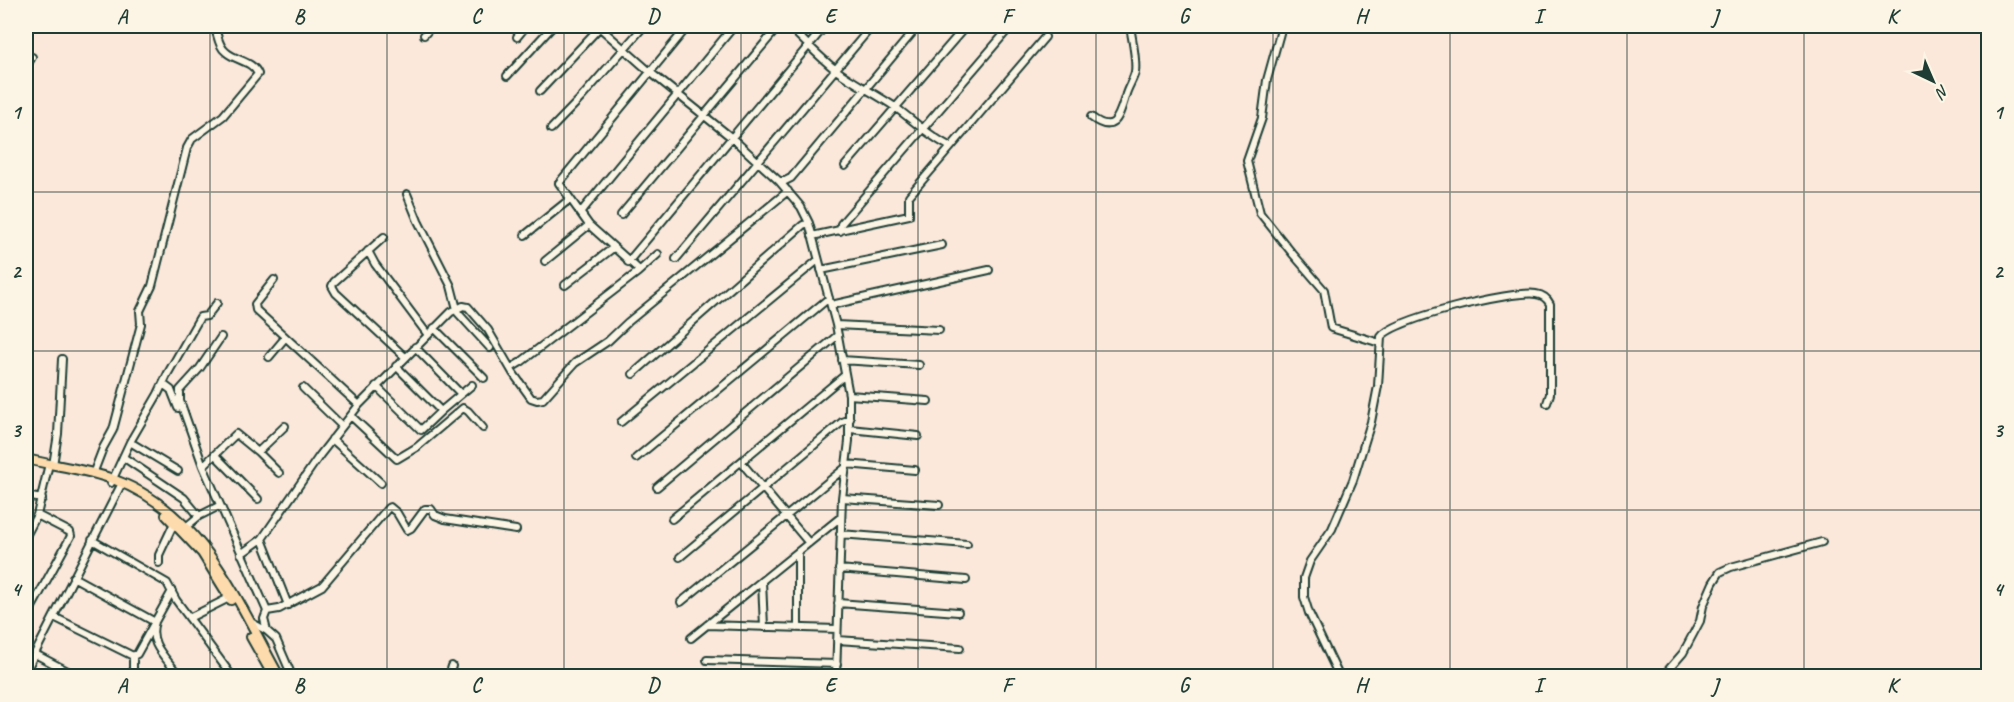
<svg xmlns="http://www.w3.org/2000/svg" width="2014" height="702" font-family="Caveat,sans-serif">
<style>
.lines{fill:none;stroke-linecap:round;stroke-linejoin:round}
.minor-casing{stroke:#1f3d34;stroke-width:10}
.major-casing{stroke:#1f3d34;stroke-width:12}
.minor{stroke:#fcf5e5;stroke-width:6}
.major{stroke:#fedbac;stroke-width:8}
.grid{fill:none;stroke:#1f3d34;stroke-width:1.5;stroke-opacity:0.55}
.neatline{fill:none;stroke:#1f3d34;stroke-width:2}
.grid-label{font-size:20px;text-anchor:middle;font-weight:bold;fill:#1f3d34}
</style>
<rect width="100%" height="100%" fill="#fbe8db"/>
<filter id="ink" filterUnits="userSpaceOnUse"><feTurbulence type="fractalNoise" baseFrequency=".0167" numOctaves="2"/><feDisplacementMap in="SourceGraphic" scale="12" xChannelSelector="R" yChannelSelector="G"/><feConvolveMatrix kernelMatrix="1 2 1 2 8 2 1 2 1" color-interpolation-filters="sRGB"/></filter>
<g filter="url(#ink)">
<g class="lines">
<defs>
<path id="minor" d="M598,26l52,46 82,66 47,43 22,26 8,16 27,102 13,70v46l-7,57 -6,178
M788,26c16,14 31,31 48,44 19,14 40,24 59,37 19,14 35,30 56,40
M1282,26l-15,54 -5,38 -15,43 13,52 32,40 32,37 7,38 49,15
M424,35l8,-9
M517,37l9,-11
M26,67l6,-10
M507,76l46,-50
M540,91l60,-64
M1091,117c25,19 28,-2 35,-23 2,-7 7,-14 9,-22 2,-13 -3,-32 -5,-46
M551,129l30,-31 63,-72
M845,166l121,-140
M779,181h6l6,-3 127,-152
M407,194l11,27 33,65 7,27 32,35
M581,212l153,-186
M621,215l158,-189
M840,231l1,-7 170,-198
M525,235l45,-36
M812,236l97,-21v-19l136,-159
M384,237l-50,45 -2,4 4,7 69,64
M368,251l7,13 53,71
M676,259l196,-233
M545,261l44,-36
M628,262l197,-236
M821,270l121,-25
M638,272l20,-18
M274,280l-19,24 1,6 103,95
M565,285l48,-37
M831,305l158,-35
M836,325l103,5
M434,328l50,50
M221,337l-21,31 -20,22v11l23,65 64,145
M415,347l46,47
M269,357l16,-19
M842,360l77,5
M396,366l45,45 31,-26
M511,368l10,-6 117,-90 -1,-4 -48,-43 -30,-42 129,-157
M633,374l170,-149 6,-2
M163,384l8,6 7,18
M376,386l45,44 20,-19
M303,388l39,38
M849,395l79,6
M351,416l46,43 20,-12 46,-39 5,3 15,17
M621,422l197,-162
M850,429l68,7
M332,439l49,44
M130,442l48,29
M258,452l27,-26
M215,455l43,44
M123,457l61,41 15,18
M636,458l193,-160
M741,462l68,81
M846,464l69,6
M53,465l5,-31 4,-75
M203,466l33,-32 22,18 21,21
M93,474l10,-26 10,-18 28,-106 -1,-13 12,-25 35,-138 5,-9 31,-23 35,-42c-5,-13 -22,-13 -32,-22 -8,-6 -8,-17 -12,-26
M111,483l19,-41 28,-48 10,-21 32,-56 7,-1 10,-13
M657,487l181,-152
M26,496l16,3
M842,498l97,7
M672,519l173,-144
M187,526l12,-10 20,-10
M840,534l127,10
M26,536l11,-21 11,-47
M262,539l26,66
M92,540l75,43 9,17 56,76
M241,554l21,-15 58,-84 39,-50 92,-93 12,-6 5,1 20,23 25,43 18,25 6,2 6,-1 32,-36 33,-22 20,-19 160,-131
M680,557l162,-135 8,-3
M159,563v-8l16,-34
M839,569l127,11
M73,577l82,45c-8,22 13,37 24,54
M762,581l2,46
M681,602l164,-134
M838,603l120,9
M267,611l12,-2 43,-23 66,-78 2,-1 7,6 10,17 4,-2 14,-19h6l4,6 10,4 71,11
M267,611l-3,8 3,12 9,8 16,37
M54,617l79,39 4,-2 35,-63
M26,618l45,-82 -1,-4 -33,-17
M189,618l40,-20
M249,621l18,10
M707,625l130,4
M798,628v-76
M691,638l150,-121
M837,640l123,8
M35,654l42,22
M707,660l130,4
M26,671l96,-188
M836,675l21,1
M133,676v-20
M449,676l3,-10
M1339,676l-30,-63 -5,-16v-19l6,-17 22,-32 21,-49 18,-58 7,-36 3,-49c12,-18 132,-47 155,-43 7,1 11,4 14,10v90l-3,9
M1663,676l20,-23 17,-32 3,-15 10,-23 7,-11 11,-5 91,-25"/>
<path id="major" d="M26,459c29,7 61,10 89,21 88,33 122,120 164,196
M166,515l36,38 29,47
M251,637l22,39"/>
</defs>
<use href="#minor" class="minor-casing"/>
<use href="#major" class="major-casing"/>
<use href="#minor" class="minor"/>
<use href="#major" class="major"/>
</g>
</g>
<path class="grid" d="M210,26v650M387,26v650M564,26v650M741,26v650M918,26v650M1096,26v650M1273,26v650M1450,26v650M1627,26v650M1804,26v650M26,192h1962M26,351h1962M26,510h1962"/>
<rect width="2014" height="702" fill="none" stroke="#fcf5e5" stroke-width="66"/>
<g transform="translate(1933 81) rotate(136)" stroke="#fcf5e5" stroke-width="4.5" paint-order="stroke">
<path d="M0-4.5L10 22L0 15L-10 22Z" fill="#1f3d34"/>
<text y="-9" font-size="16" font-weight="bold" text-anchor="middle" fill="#1f3d34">N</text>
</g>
<rect x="33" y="33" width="1948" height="636" class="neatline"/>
<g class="grid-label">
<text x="122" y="23">A</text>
<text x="299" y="23">B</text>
<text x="476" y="23">C</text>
<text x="653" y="23">D</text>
<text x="830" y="23">E</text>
<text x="1007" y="23">F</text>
<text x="1184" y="23">G</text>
<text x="1361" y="23">H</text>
<text x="1538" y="23">I</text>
<text x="1715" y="23">J</text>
<text x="1892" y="23">K</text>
<text x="16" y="119">1</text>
<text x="1998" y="119">1</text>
<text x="16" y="278">2</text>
<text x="1998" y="278">2</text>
<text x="16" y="437">3</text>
<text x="1998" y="437">3</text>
<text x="16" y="596">4</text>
<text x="1998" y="596">4</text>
<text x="122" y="692">A</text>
<text x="299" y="692">B</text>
<text x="476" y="692">C</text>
<text x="653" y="692">D</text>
<text x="830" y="692">E</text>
<text x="1007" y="692">F</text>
<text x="1184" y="692">G</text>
<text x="1361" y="692">H</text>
<text x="1538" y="692">I</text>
<text x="1715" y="692">J</text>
<text x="1892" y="692">K</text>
</g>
</svg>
